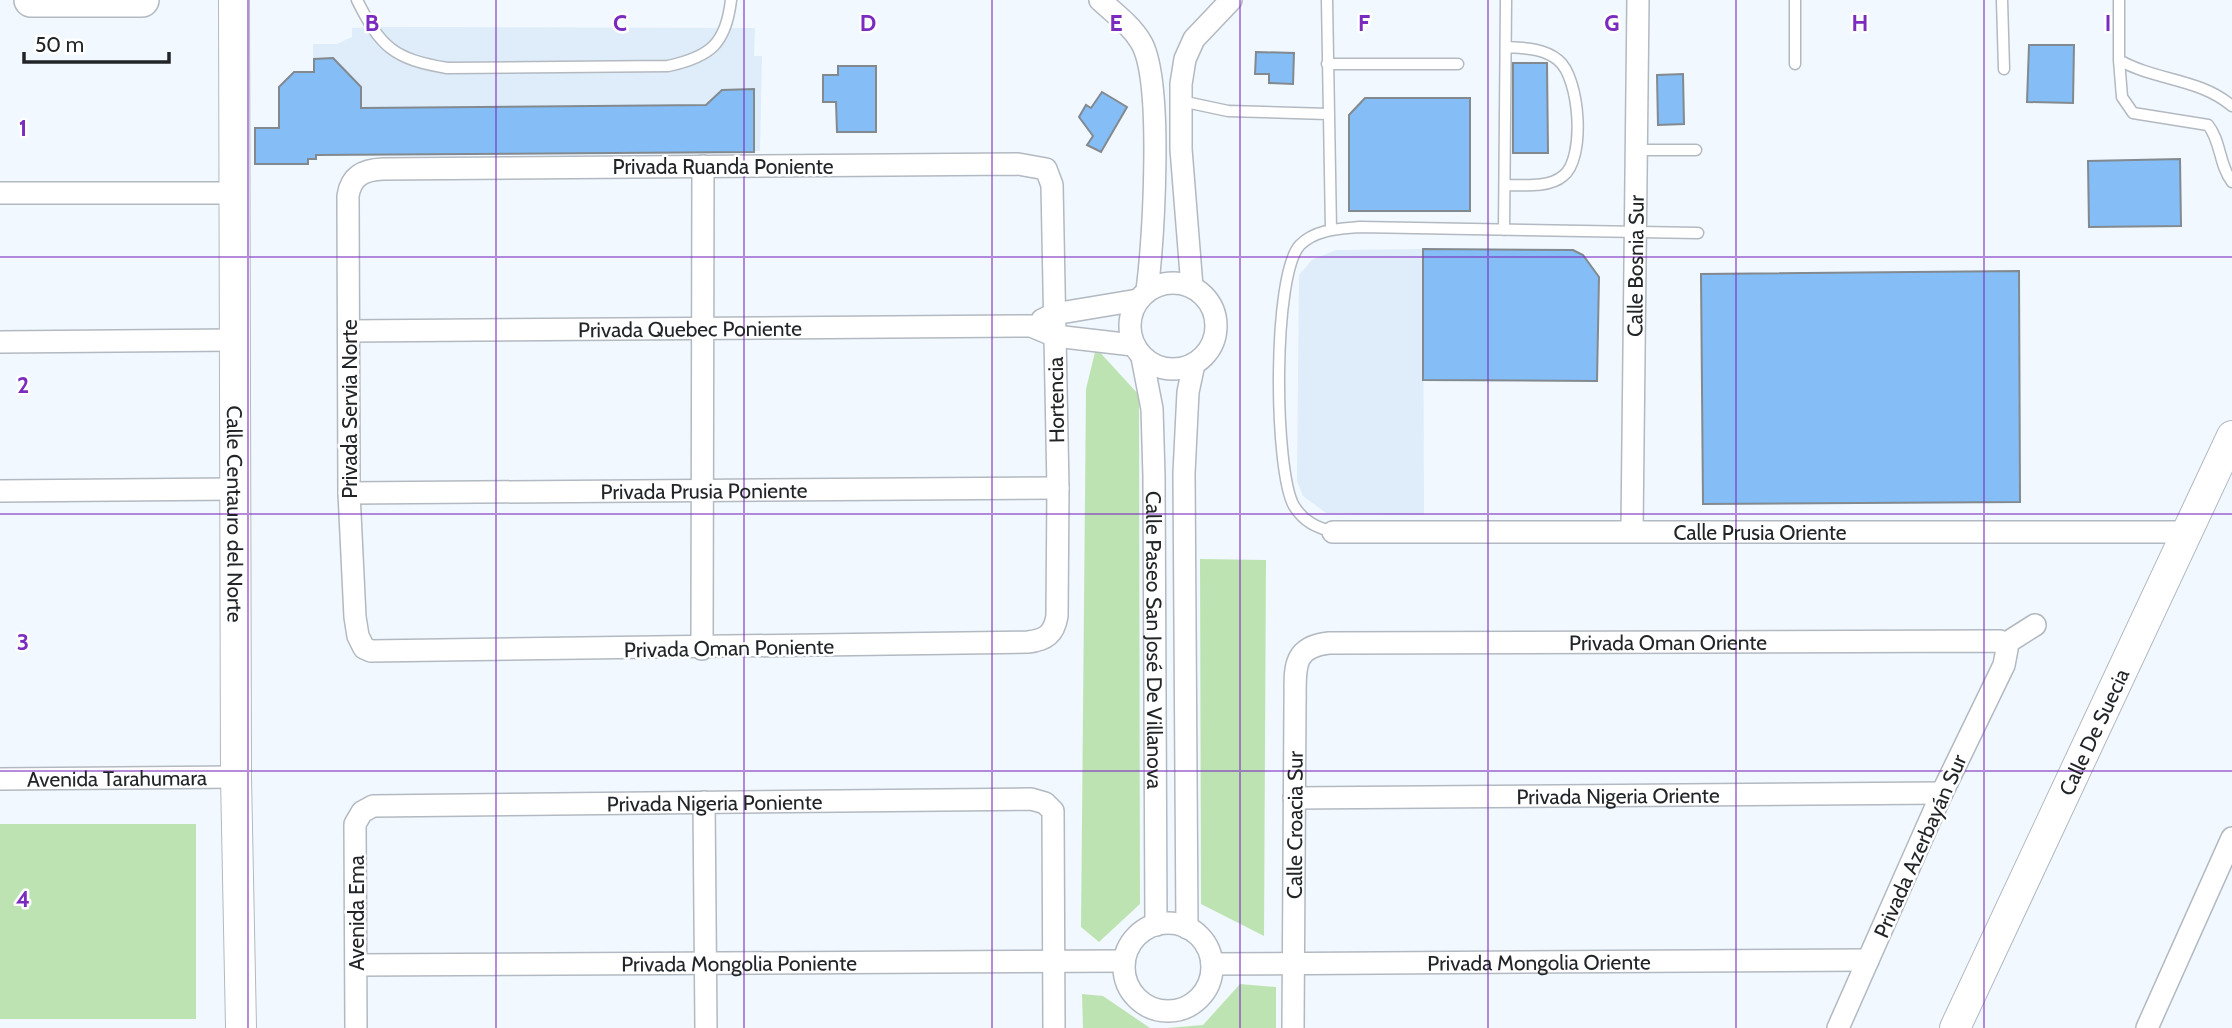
<svg xmlns="http://www.w3.org/2000/svg" width="2232" height="1028" font-family="Cabin,sans-serif">
<style>
.built{fill:#dfecf9}
.green{fill:#bee3b3}
.building{fill:#85bef6;stroke:#82898f;stroke-width:2}
.lines{fill:none;stroke-linecap:round;stroke-linejoin:round}
.lane-casing{stroke:#b3b9c0;stroke-width:13}
.street-casing{stroke:#b3b9c0;stroke-width:24}
.secondary-casing{stroke:#b3b9c0;stroke-width:32}
.primary-casing{stroke:#b3b9c0;stroke-width:36}
.lane{stroke:#fff;stroke-width:10}
.street{stroke:#fff;stroke-width:21}
.secondary{stroke:#fff;stroke-width:30}
.primary{stroke:#fff;stroke-width:33}
.grid{fill:none;stroke:#7b2cbf;stroke-width:2;stroke-opacity:0.55}
.labels{text-anchor:middle;dominant-baseline:central;stroke-width:5;stroke-linejoin:round;paint-order:stroke}
.street-label{font-size:21px;fill:#222528;stroke:#fff}
.grid-label{font-size:23px;text-anchor:middle;font-weight:bold;fill:#7b2cbf;stroke:#fff;stroke-width:5;stroke-linejoin:round;paint-order:stroke}
</style>
<rect width="100%" height="100%" fill="#f1f8ff"/>
<path class="built" d="M383,27l372,1 -1,28h8l-2,95 -446,4 -1,-111h24l15,-7v-9z
M1423,249l1,266 -98,-2 -23,-17 -6,-15 2,-206 13,-15 24,-10z"/>
<path class="green" d="M1096,348l43,47 1,509 -41,38 -18,-15 5,-538z
M1200,559l66,1 -2,376 -63,-32z
M0,824h196v195h-196z
M1240,984l36,3v41h-109l36,-3z
M1082,994l21,2 47,32h-67z"/>
<path class="building" d="M2029,45h45l-1,58 -46,-1z
M1256,52l38,1 -1,31 -24,-1v-9h-14z
M333,58l28,29v21l345,-3 16,-15 32,-1v63l-438,3v4h-8v5h-53v-36h24v-41l15,-15h20v-13z
M1513,63h34l1,90h-35z
M838,66h38v66h-39l-1,-30h-13v-27h15z
M1683,74l1,50 -26,1 -1,-50z
M1102,92l25,15 -26,45 -14,-7 6,-9 -14,-19 7,-12 5,3z
M1365,98h105v113h-121v-96z
M2180,159l1,67 -92,1 -1,-66z
M1423,249l150,1 10,5 16,22 -2,104 -174,-1z
M2019,271l1,231 -317,2 -2,-230z"/>
<g class="lines">
<defs>
<path id="lane" d="M357,0c24,48 37,59 90,68l221,-2c42,-9 58,-22 63,-66
M1327,0l4,230
M1795,0v64
M2002,0l2,69
M2119,0v60c37,21 80,18 113,46
M2119,60l3,37 11,16 75,12c13,16 11,40 24,57
M1327,64h131
M1181,101l47,10 100,3
M1636,150h60
M1505,185c18,0 44,3 58,-9 23,-17 17,-99 -5,-116 -14,-12 -34,-12 -52,-13
M1504,230l2,-230
M1333,532c-17,-5 -29,-10 -39,-26 -20,-35 -22,-231 6,-261 16,-16 39,-16 60,-18l338,6"/>
<g id="street">
<path d="M1100,0c14,13 31,25 41,42 23,39 12,200 6,249"/>
<path d="M1018,164l28,5 6,16 6,303 -1,128c-3,18 -11,24 -29,26l-657,9 -7,-3 -6,-12 -3,-19 -6,-124 -1,-297c3,-20 15,-26 35,-27z"/>
<path d="M0,193h235"/>
<circle cx="1173" cy="326" r="43"/>
<path d="M1192,287l-11,-138v-65l4,-25 9,-20 37,-39"/>
<path d="M1042,320l12,-6 84,-14"/>
<path id="s1" d="M349,331l682,-5 24,10 78,9"/>
<path d="M0,342l235,-2"/>
<path id="s2" d="M1142,357l10,52 2,67 2,449"/>
<path d="M0,491l235,-2"/>
<path id="s3" d="M349,493l709,-5"/>
<path id="s4" d="M1632,530l6,-530"/>
<path id="s5" d="M1333,532h853"/>
<path d="M2005,644l30,-19"/>
<path d="M702,649l1,-483"/>
<path id="s6" d="M0,779l236,-2"/>
<path id="s7" d="M1294,798l648,-5"/>
<path d="M704,802l2,226"/>
<circle cx="1168" cy="967" r="44"/>
<path d="M1187,928l-3,-455 4,-81 6,-28"/>
<path id="s8" d="M1212,964l656,-4"/>
<path id="s9" d="M356,965l768,-4"/>
<path id="s10" d="M356,1028l-1,-204 7,-12 11,-6 658,-7 14,4 8,8 1,217"/>
<path id="s11" d="M1293,1028l2,-323c1,-32 -6,-58 34,-62l671,-2 7,8 -3,16 -62,128 -104,235"/>
<path d="M2147,1028l85,-190"/>
</g>
<g id="secondary">
<path id="s12" d="M234,0l2,777 5,251"/>
<path id="s13" d="M1955,1028l277,-592"/>
</g>
<path id="primary" d="M31,0h111"/>
</defs>
<use href="#lane" class="lane-casing"/>
<use href="#street" class="street-casing"/>
<use href="#secondary" class="secondary-casing"/>
<use href="#primary" class="primary-casing"/>
<use href="#lane" class="lane"/>
<use href="#street" class="street"/>
<use href="#secondary" class="secondary"/>
<use href="#primary" class="primary"/>
</g>
<path class="grid" d="M248,0v1028M496,0v1028M744,0v1028M992,0v1028M1240,0v1028M1488,0v1028M1736,0v1028M1984,0v1028M0,257h2232M0,514h2232M0,771h2232"/>
<g class="labels">
<g class="street-label">
<text x="723" y="166">Privada Ruanda Poniente</text>
<text stroke="none"><textPath href="#s4" startOffset="264">Calle Bosnia Sur</textPath></text>
<text stroke="none"><textPath href="#s1" startOffset="341">Privada Quebec Poniente</textPath></text>
<text transform="translate(1056 400) rotate(-91)">Hortencia</text>
<text transform="translate(349 409) rotate(-90)">Privada Servia Norte</text>
<text stroke="none"><textPath href="#s3" startOffset="355">Privada Prusia Poniente</textPath></text>
<text stroke="none"><textPath href="#s12" startOffset="514">Calle Centauro del Norte</textPath></text>
<text stroke="none"><textPath href="#s5" startOffset="427">Calle Prusia Oriente</textPath></text>
<text stroke="none"><textPath href="#s2" startOffset="284">Calle Paseo San José De Villanova</textPath></text>
<text stroke="none"><textPath href="#s11" startOffset="744">Privada Oman Oriente</textPath></text>
<text transform="translate(729 648) rotate(-1)">Privada Oman Poniente</text>
<text stroke="none"><textPath href="#s13" startOffset="327">Calle De Suecia</textPath></text>
<text stroke="none"><textPath href="#s6" startOffset="117">Avenida Tarahumara</textPath></text>
<text stroke="none"><textPath href="#s7" startOffset="324">Privada Nigeria Oriente</textPath></text>
<text stroke="none"><textPath href="#s10" startOffset="572">Privada Nigeria Poniente</textPath></text>
<text stroke="none"><textPath href="#s11" startOffset="203">Calle Croacia Sur</textPath></text>
<text transform="translate(1920 846) rotate(-66)">Privada Azerbayán Sur</text>
<text transform="translate(356 913) rotate(-90)">Avenida Ema</text>
<text stroke="none"><textPath href="#s8" startOffset="327">Privada Mongolia Oriente</textPath></text>
<text stroke="none"><textPath href="#s9" startOffset="383">Privada Mongolia Poniente</textPath></text>
</g>
</g>
<g class="grid-label">
<text x="372" y="31">B</text>
<text x="620" y="31">C</text>
<text x="868" y="31">D</text>
<text x="1116" y="31">E</text>
<text x="1364" y="31">F</text>
<text x="1612" y="31">G</text>
<text x="1860" y="31">H</text>
<text x="2108" y="31">I</text>
<text x="23" y="136">1</text>
<text x="23" y="393">2</text>
<text x="23" y="650">3</text>
<text x="23" y="907">4</text>
</g>
<path d="M24 52v10h145v-10" fill="none" stroke="#222528" stroke-width="3.5"/>
<text x="35" y="52" font-size="21" fill="#222528" stroke="#ffffff" stroke-width="5" paint-order="stroke">50 m</text>
</svg>
